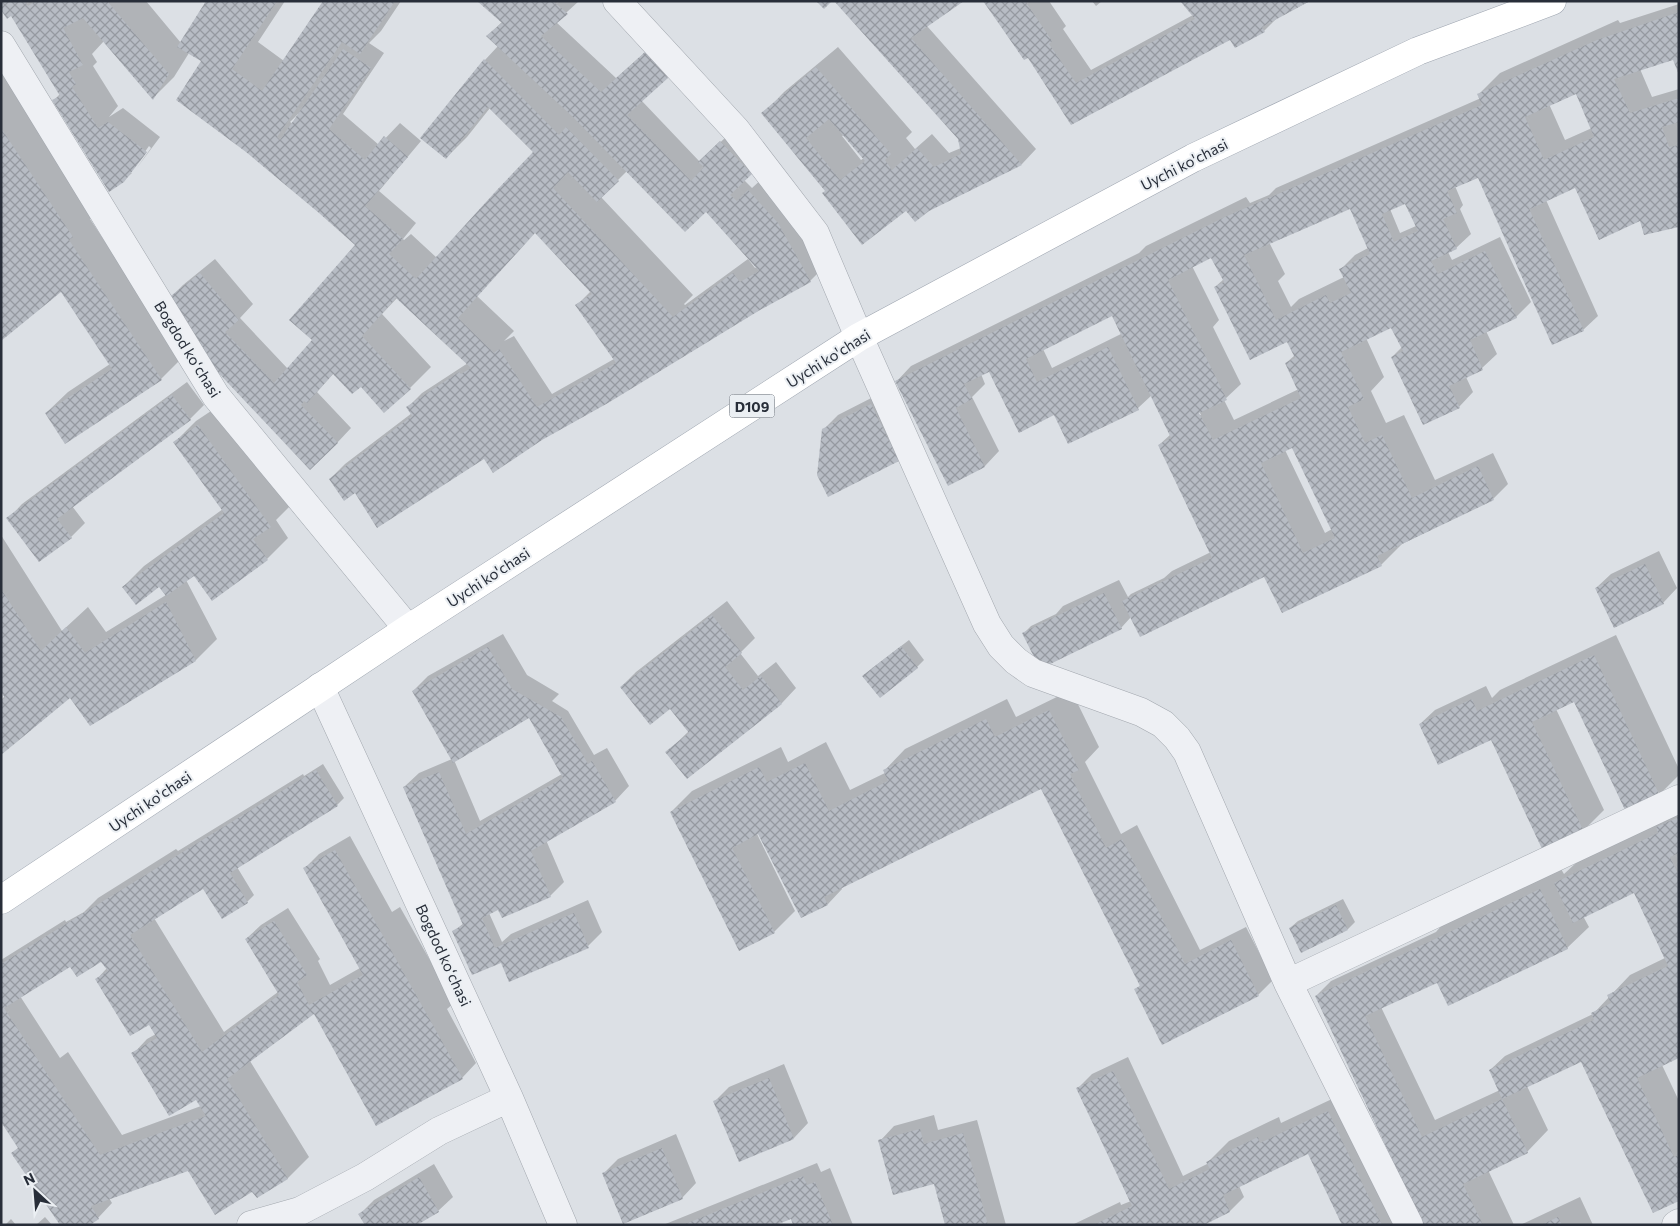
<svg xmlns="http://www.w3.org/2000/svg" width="1680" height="1226" font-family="Commissioner,sans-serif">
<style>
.shadow{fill:#0003;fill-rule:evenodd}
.building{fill:url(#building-cross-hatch);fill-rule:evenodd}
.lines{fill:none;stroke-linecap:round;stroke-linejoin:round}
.minor-casing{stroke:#a2a7ae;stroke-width:29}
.major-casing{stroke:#9da4af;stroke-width:29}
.minor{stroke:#eef0f4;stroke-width:28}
.major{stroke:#fff;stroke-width:28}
.labels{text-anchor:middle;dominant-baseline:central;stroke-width:4;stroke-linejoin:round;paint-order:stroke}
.shield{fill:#ebeff3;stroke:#626871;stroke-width:1}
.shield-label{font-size:14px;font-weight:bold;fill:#282e39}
.street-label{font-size:15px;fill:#282e39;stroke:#ebeff3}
</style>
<defs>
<pattern id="building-cross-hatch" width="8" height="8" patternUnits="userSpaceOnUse" patternTransform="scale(1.25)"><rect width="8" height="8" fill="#b7bcc4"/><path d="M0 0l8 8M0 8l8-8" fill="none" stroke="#9599a0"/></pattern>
</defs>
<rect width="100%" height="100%" fill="#dce0e5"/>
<path class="shadow" d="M1,1h145l35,42 27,-42h77l-27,41 26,19 41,-60h76l-20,30 -12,12 15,10 -41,61 36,31 21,-22 21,18 -42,50 37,32 -13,16 1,1 7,-6 26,24 98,-106 -45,-44 -23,29 -21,21 39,-98 13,-14 -11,-10 15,-14 -23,-21h100l-23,21 60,56 44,-39 21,24 -40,37 59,62 28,-27 30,31 -14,14 8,8 12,-11 61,89 -15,15 -326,176 -129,34 -25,-12 15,-15 67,-51 -4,-6 14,-14 46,-30 -70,-66 -16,17 49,53 -21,21 -49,-3 -27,-12 -17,19 34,36 -14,15 -168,-144 14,-14 32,-26 38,45 -13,14 48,51 26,-29 43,-95 -151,-189 -17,-3 -15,24 -21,21 -49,-57 -12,13 5,8 -4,4 25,40 -9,11 14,-9 37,29 -24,32 15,-21 -2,-2 -19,27h2l-9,8 -69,-81 6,-6 -49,-80zM298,114l1,1 -6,9 -3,-2zM627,171l79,40 51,56 -2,1 -7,-9 -63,46 -1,-1 9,-9 -92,-98zM535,231l56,60 -14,14 37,54 -62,35 -38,-58 -10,5 10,-10 -37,-35z
M836,1l91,25 109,123 -14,15 -94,46 -21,-1 -80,-18 -64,-77 21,-22 54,-45 74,85 -6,6 9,11 17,-15 17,19 12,-5 -1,-9zM844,135l20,23 -3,2 -19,-24z
M984,1h65l17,25 -3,3 28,41 102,-55 -11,-14h128l-33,17 -13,13 -33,7 -159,86 -44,-68z
M1092,1h10l-6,5z
M1679,4v68l-5,-14 -34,11 12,28 27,-8v137l-38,-7 -65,-32 -30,13 52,116 -15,14 -105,-154 -23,10 8,19 -3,4 11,25 -15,14 -8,4 4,8 48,-23 31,65 -15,15 -30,14 11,23 -15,14 -16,9 7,15 -14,15 -67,-50 10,-10 -10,-21 -26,12 18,39 -13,14 15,32 18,-8 31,65 58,-27 15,31 -15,15 -91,45 -21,21 -116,9 -134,43 -10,11 -97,5 7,-7 25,-12 7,-8 56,-26 9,17 3,-3 33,-16 8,-7 39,-19 -52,-107 12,-11 -19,-39 -14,13 -69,34 -15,-29 -65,-43 -8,4 4,10 -13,13 27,54 -14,15 -37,18 -51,-103 14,-15 228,-113 7,-7 100,-49 4,6 19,-8 7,-7 205,-90 -2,-4 21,-21 118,-53 2,3zM1576,92l16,36 -27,12 -16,-36zM1405,202l11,24 -16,7 -10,-24zM1356,206l12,42 -13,7 -14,14 3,8 -45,22 -8,8 -13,-26 7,-7 -16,-32zM1212,256l12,23 -9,8 73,53 7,15 -9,8 13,26 -65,31 -10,-20 17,-16 -28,-57 6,-7 -27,-54zM1112,315l9,19 -69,34 -9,-19zM1169,350l32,65h-3zM1293,446l39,83 -7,4 -40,-83z
M1,61l98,148 -9,10 92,139 -21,21 -115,34 22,-21 42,-28 -49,-74 -60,49z
M187,382l17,23 -14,14 -118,87 13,17 -14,14 -63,-18 14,-15z
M885,391l28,54 -14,15 -70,35 -6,-65 15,-15z
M220,405l71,100 -15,15 12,18 -21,21 -72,15 -9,6 31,59 -21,21 -106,64 -20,-28 -69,57v-53l4,-4 -4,-6v-155l61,96 26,-24 18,25 60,-37 -6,-10 -37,2 21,-21 79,-57 -48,-67 21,-21z
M1659,551l18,37 -14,15 -67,-15 15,-14z
M727,601l28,37 -15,15 18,23 18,-14 20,26 -14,15 -95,74 -20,-25 22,-21 -19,-23 -49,-21 15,-15z
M503,634l24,41 32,19 -7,7 16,10 26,44 13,-7 22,38 -14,15 -69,39 18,42 -14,14 -51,13 -10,4 13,29 9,-8 77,-34 14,32 -14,14 -86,15 -48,-30 10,-8 -60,-136 15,-14 33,-14 -39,-68 15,-15zM530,717l32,57 -82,47 -26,-61z
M1616,635l63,134v6l-19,19 -85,-94 -19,9 48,101 -21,21 -92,-94 -71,-13 15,-14 51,-24 6,12 8,-8z
M909,640l15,20 -7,7 -46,2z
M1071,690l28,57 -14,15 36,72 16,-9 63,125 46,-23 27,53 -15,15 -122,-5 5,-6 -94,-199 -206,102 1,2 -14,15 -27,13 -42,-84 -2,1 38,77 -21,21 -103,-120 21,-21 89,-44 7,15 38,-20 24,48 35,-17 -1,-2 21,-22 102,-50 9,18z
M323,764l21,34 -7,7 -100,62 17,28 -7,7 -43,-14 -50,30 70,114 54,-40 -32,-53 15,-14 27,-17 32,51 -2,2 12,24 30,-17 -55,-100 14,-14 31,-18 42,76 8,-5 54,96 -7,6 29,54 -14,15 -147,-66 -65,49 59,96 -21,21 -31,19 -4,-7 -65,-21 -79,29 3,5 -14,15 -85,-65 6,-6 -18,-27v-160l64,-40 1,2 18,-10 14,-14 78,-49 2,2 125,-77 1,2zM102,960l5,8 -11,12 54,43 6,11 -9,5 -14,15 63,44 5,8 -79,29 -54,-83 -8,6 -40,-62 51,-31z
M1679,810v247l-17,8 17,36v98l-92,-141 -60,28 21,44 -21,22 -39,18 26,55h-90l-108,-229 15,-15 105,-49 6,-7 119,-56 3,5 13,-12zM1634,892l31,66 -35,17 -37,39 -88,42 -15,14 10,20 -65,30 -54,-113 57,-26 129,-33 22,-21 -6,-11z
M1343,899l12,23 -7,7 -58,-1 8,-7z
M1128,1057l55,119 26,-13 -1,-1 21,-21 50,-24 2,6 68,-32 64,134h-70l-34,-73 -70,34 5,11 -14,14 -29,14h-129l48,-23 1,3 10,-4 -53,-113 14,-14z
M784,1064l24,59 -14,15 -55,23 -25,-59 15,-15z
M934,1115l4,15 39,-10 29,105h-60l-11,-42 -55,-42 14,-15z
M676,1134l20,49 -14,15 -78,-25 14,-14z
M817,1163l4,9 9,-4 23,57h-58l-3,-8 -19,8h-110z
M434,1164l19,33 -15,14 -78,3 14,-14z
M1580,1197l13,28h-73z
M45,1217l7,8h-16z
M11,1219l5,6h-11z"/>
<path class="building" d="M1,1h24l3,5 8,-5h71l62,73 -16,26 -70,-82 -20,10 20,37 -14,7 7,12 -4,3 26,41 10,-6 39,30 -23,30 -15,10 -57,-92 8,-4 -49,-80 -4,3 -6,-9z
M206,1h71l-45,68 30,22 61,-90h72l-35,53 -18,-12 -65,95 3,3 63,-91 28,19 -42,61 36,31 19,-24 24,21 -43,49 38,33 -14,15 27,25 80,-88 37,-39 -45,-45 -42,52 -26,-21 64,-79 75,76 7,-8 53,54 -22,21 -29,-30 -15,16 120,129 60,-44 7,9 19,-11 -53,-59 -21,20 -112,-115 -87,-81 16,-13 -25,-22h76l15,13 -27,22 60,56 44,-40 23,26 -41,37 64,66 13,-14 -6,-5 22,-21 32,33 -22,21 7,6 11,-11 30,33 33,59 -51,28 -152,93 -66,37 -49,33 -9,-14 -107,69 -22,-35 -11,8 -15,-22 83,-63 -6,-9 53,-35 2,2 10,-6 -75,-70 -34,38 49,53 -27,24 -23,-26 -9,7 -19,-20 -26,29 -3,-2 -3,4 37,38 -28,27 -115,-122 -28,-49 33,-26 39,47 -14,12 49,51 38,-43 -23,-20 66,-75 -36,-32 -73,-61 -70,-52 25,-39 -24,-14zM535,233l57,61 -17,11 41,58 -79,44 -38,-58 -5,4 -36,-35z
M816,1h16l-8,8z
M834,1h130l-53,37 111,127 -93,46 -14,11 -9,-11 -44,34 -40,-52 3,-2 -64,-78 55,-46 75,87 -6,6 7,10 25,-22 17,19 27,-13 -3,-15zM829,119l36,42 -25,19 -34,-42z
M983,1h42l27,40 -3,3 27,39 119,-64 -15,-18h130l-48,26 3,5 -30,16 -5,-8 -159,85 -43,-67 -4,2z
M1679,12v63l-6,-15 -59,19 16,34 49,-15v24l-17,5 7,20 10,-2v82l-35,8 -4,-14 -41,19 -24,-52 -45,21 -3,-5 57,127 -32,14 -74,-167 -31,13 10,22 -14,6 14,30 -26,12 7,13 47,-23 32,67 -47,22 13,30 -34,16 11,22 -37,17 -32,-68 12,-6 -12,-23 -50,24 23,47 -16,8 17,36 17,-8 30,63 66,-32 16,34 -117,56 5,10 -100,47 -18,-36 -124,60 -18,-36 90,-43 -54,-113 13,-7 -59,-122 -86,43 11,23 71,-35 31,63 -71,34 -14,-29 -35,18 -30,-61 -25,12 8,15 -16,9 29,59 -37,19 -53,-105 330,-164 257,-112 -5,-11 120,-54zM1576,94l18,43 -50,23 -19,-43zM1405,204l13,27 -24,11 -12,-28zM1350,209l20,45 -31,15 12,24 -21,10 -4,-8 -50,25 -32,-65zM1211,258l13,24 -10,5 36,73 37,-18 8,16 -10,5 16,35 -88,42 -14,-27 28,-13 -59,-120zM1292,448l43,90 -32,15 -42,-90z
M1,128l72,109 -4,3 93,140 -97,64 -20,-31 67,-44 -51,-77 -60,49z
M172,395l19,25 -134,99 15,19 -33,24 -33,-44z
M871,404l28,57 -71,36 -11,-22 5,-46z
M198,425l73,102 -18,12 15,21 -56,41 -18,-25 -28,20 -7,-9 -23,18 -14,-18 102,-74 -51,-71z
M1645,564l19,40 -50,24 -19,-40z
M1,589l40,62 25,-24 19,26 81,-51 30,59 -106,65 -20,-28 -69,57v-54l4,-3 -4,-6z
M1104,593l18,36 -82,40 -18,-36z
M712,615l30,38 -17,14 18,23 18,-14 21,28 -95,75 -22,-27 24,-19 -19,-24 -20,16 -30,-38z
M901,646l17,22 -38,30 -18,-22z
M488,647l24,42 49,28 27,47 4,-3 24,41 -85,49 20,46 -49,21 -4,-8 -16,8 13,30 79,-35 15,35 -80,34 -8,-19 -29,12 -20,-44 11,-6 -60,-138 36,-15 27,62 97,-56 -34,-60 -76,45 -41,-72z
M1594,655l66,141 -34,16 -52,-110 -42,20 52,110 -41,19 -52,-111 -53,25 -19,-41 53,-25 5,12z
M1049,710l30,60 -9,4 36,74 16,-9 63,125 46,-24 28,56 -97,49 -28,-56 6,-3 -99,-197 -217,108 4,8 -27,13 -43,-84 -26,14 43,85 -36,18 -69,-139 89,-45 8,15 38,-19 24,48 59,-30 -5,-11 103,-51 9,18z
M316,770l22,36 -108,67 18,30 -26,16 -19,-30 -73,46 72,117 77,-57 -34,-56 29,-18 33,54 -10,7 12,23 54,-30 -60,-107 32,-18 128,229 -87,47 -62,-112 -87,65 61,100 -31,19 -5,-6 -37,23 -27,-44 -97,35 8,13 -9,6h-30l-49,-72 7,-5 -17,-26v-158zM101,962l7,9 -13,8 35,57 19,-11 8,13 -26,15 38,63 27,-16 10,16 -106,39 -96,-147 66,-41 7,10z
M1679,817v36l-9,4 9,19v182l-42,20 37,79 5,-2v46l-26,12 -72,-151 -79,37 -13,-29 105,-50 -3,-7 20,-10 -4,-8 61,-29 -34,-73 -61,30 -19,-40 104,-50 -2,-6z
M1540,889l28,60 -120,57 -11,-23 -72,33 57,121 80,-38 26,54 -65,31 20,41h-60l-108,-229z
M1336,905l12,25 -47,23 -12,-25z
M1113,1071l56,118 41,-20 -4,-7 52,-25 2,6 68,-32 54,114h-40l-34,-71 -85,41 7,17 -26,13h-110l38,-19 -56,-118z
M769,1078l25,61 -55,23 -26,-61z
M920,1129l4,15 39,-11 25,92h-43l-11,-41 -41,11 -15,-55z
M662,1148l21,51 -60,25 -21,-51z
M803,1176l4,9 8,-3 18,43h-40l-2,-6 -15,6h-93z
M419,1177l20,35 -22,13h-52l-7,-11z
M1558,1217l4,8h-21z"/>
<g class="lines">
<defs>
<path id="minor" d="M617,1l119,129 79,103 44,104 128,287 14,22 15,15 17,12 108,39 22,12 14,14 10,14 101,231 121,242
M1,45l215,351 192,233
M320,687l189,411 54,127
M1288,983l391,-184
M251,1225l49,-14 65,-34 74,-46 70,-33
M1676,1225l3,-2"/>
<path id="major" d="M1,900l407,-271 451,-292 334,-179 225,-107 134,-50"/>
</defs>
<use href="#minor" class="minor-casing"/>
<use href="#major" class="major-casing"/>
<use href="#minor" class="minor"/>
<use href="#major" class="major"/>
</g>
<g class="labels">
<rect class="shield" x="729.5" y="394.5" width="45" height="23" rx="4"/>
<g class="shield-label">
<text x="752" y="406">D109</text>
</g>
<g class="street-label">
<text transform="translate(1184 164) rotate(-27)">Uychi ko'chasi</text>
<text transform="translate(188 349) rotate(58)">Bogdod koʻchasi</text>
<text transform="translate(828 358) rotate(-32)">Uychi ko'chasi</text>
<text transform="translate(488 577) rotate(-33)">Uychi ko'chasi</text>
<text transform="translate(150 801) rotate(-34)">Uychi ko'chasi</text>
<text transform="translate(444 955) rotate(65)">Bogdod koʻchasi</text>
</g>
</g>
<rect width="1680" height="1226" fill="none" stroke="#282e39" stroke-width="5"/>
<g transform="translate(35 1191) rotate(334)" stroke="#ebeff3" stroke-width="4" paint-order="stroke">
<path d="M0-4L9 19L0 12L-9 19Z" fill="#282e39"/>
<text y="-8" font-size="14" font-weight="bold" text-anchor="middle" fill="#282e39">N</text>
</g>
</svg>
